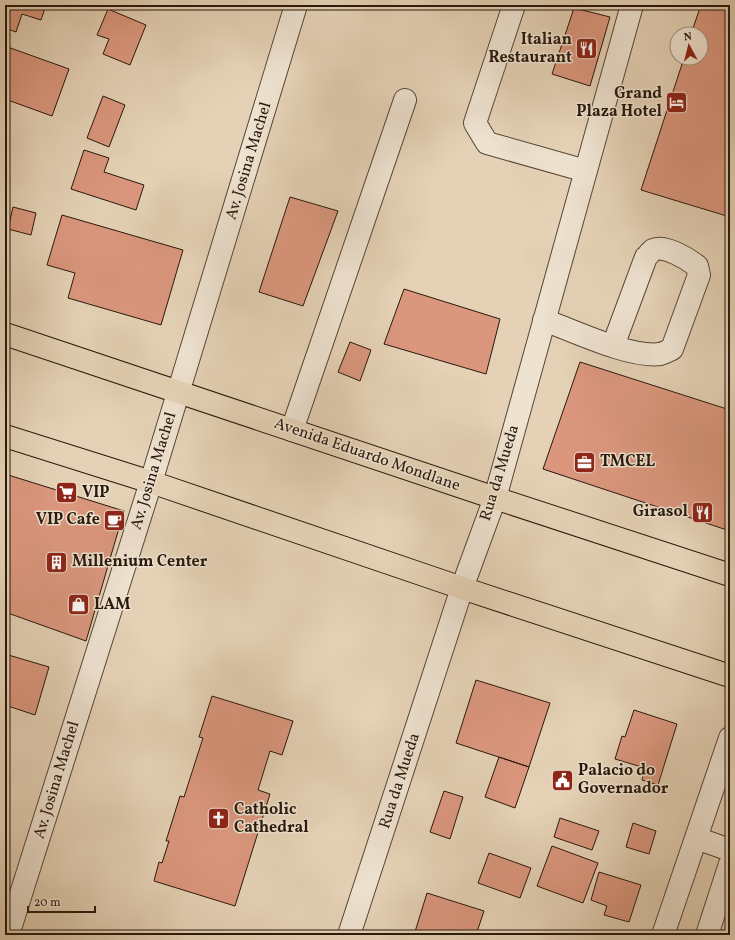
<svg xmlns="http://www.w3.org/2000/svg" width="735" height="940" font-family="Vollkorn,serif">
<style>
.building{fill:#db977e;stroke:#28180c}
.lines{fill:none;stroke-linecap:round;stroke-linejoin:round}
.minor-casing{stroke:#574636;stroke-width:24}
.major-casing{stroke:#28180c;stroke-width:24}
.minor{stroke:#eee2d0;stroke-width:22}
.major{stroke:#e5d2b6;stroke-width:22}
.labels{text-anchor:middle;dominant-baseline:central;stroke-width:3;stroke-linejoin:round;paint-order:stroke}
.poi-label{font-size:16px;font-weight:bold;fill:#28180c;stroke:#eee2d0;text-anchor:start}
.street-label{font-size:16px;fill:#28180c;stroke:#eee2d0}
</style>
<rect width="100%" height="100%" fill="#e5d2b6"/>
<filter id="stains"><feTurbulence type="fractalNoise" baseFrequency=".005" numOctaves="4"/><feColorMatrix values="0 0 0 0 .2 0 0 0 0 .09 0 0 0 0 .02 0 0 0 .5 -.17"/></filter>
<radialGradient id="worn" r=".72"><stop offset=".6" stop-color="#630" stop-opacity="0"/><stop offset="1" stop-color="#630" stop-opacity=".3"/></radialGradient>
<path class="building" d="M5,5h41l-5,15 -19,-6 -6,18 -11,-4z
M701,5h11l18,4v208l-89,-27 43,-132h17v-24h-10z
M574,8l36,9 -20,69 -38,-12z
M108,9l38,16 -16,40 -27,-11 6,-15 -12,-4z
M5,46l64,23 -17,47 -47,-17z
M103,96l22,9 -16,42 -22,-9z
M84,150l25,8 -5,14 40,13 -8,25 -65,-21z
M290,197l48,14 -35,95 -44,-14z
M13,207l23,6 -5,22 -23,-6z
M62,215l121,35 -22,75 -93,-27 7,-25 -28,-8z
M404,289l96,30 -14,55 -102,-30z
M350,342l21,8 -11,31 -22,-9z
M580,362l150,48v121l-187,-62z
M5,474l119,37 -38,130 -81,-29z
M5,654l44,13 -14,48 -30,-10z
M476,680l74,23 -21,64 -73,-24z
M212,696l81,25 -11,34 -12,-4 -12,39 12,4 -35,112 -81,-25 5,-19 3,1 7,-22h-3l14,-45 4,1 19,-59 -4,-1z
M634,710l43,14 -19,61 -16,-5 3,-12 -30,-9 7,-23 3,1z
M499,757l30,10 -14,41 -30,-11z
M444,791l19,6 -13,42 -20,-7z
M560,818l39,13 -7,19 -38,-13z
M633,823l23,8 -7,23 -23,-7z
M552,846l46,17 -15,40 -46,-17z
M489,853l42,15 -11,30 -42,-15z
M599,872l42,13 -12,37 -25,-7 3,-9 -16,-6z
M427,893l57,18 -8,24 -13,-3 -1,3h-48z"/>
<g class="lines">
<defs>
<path id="minor" d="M514,5l-39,118 12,20 99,28
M544,320c30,11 86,38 116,34 4,-1 8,-3 12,-5l27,-74 -2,-9c-9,-7 -33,-22 -44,-16 -3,2 -5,6 -7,7l-33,89
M292,430l113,-330
M696,838l34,12
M8,935l143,-453 145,-477
M349,935l113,-347 33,-90 137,-493
M663,935l67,-197
M707,935l23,-71"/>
<path id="major" d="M5,334l490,164 235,77
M5,436l146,46 311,106 268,88"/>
</defs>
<use href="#minor" class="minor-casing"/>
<use href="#major" class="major-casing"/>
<use href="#minor" class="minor"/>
<use href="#major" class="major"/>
</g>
<defs>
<symbol id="restaurant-square" viewBox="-11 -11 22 22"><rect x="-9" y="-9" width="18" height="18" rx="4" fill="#8f2418" stroke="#eee2d0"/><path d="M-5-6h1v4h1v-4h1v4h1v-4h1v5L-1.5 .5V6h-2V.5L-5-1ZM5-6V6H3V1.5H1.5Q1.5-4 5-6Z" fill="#fff"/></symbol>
<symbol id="hotel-square" viewBox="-11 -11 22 22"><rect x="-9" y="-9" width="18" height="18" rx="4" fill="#8f2418" stroke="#eee2d0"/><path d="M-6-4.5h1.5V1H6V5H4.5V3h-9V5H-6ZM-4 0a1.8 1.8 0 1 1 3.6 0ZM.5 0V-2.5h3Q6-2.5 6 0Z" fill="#fff"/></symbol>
<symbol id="office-square" viewBox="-11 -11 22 22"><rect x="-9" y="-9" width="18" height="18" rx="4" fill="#8f2418" stroke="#eee2d0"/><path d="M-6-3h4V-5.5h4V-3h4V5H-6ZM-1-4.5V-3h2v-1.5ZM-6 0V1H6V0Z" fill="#fff"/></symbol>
<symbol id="supermarket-square" viewBox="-11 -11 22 22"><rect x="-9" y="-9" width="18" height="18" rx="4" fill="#8f2418" stroke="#eee2d0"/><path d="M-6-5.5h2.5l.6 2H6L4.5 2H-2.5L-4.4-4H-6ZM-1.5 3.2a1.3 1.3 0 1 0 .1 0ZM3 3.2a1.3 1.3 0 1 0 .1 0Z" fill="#fff"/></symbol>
<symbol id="cafe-square" viewBox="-11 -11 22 22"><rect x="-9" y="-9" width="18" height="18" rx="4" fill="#8f2418" stroke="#eee2d0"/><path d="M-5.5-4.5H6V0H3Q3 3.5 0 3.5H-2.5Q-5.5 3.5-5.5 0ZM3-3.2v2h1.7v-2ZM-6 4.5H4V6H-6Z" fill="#fff"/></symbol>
<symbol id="building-square" viewBox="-11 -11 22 22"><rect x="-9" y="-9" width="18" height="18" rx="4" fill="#8f2418" stroke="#eee2d0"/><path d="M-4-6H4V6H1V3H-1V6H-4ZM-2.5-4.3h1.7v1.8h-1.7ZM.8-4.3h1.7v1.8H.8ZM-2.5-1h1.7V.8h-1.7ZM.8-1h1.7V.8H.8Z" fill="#fff"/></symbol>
<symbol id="shop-square" viewBox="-11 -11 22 22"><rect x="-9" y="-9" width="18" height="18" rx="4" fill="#8f2418" stroke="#eee2d0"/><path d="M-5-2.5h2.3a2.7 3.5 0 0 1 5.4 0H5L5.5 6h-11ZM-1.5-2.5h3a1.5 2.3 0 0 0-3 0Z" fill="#fff"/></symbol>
<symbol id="civic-square" viewBox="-11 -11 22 22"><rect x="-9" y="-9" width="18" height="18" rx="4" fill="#8f2418" stroke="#eee2d0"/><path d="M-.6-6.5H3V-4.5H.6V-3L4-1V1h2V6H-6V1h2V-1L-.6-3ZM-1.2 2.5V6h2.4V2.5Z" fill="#fff"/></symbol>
<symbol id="church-square" viewBox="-11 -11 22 22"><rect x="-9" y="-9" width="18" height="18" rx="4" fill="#8f2418" stroke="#eee2d0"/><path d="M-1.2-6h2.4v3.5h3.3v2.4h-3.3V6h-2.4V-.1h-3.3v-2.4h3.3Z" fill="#fff"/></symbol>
</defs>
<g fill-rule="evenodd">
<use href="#restaurant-square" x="574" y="36" width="25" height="25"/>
<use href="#hotel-square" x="664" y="90" width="25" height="25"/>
<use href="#office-square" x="572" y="450" width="25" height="25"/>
<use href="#supermarket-square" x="54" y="480" width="25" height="25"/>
<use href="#restaurant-square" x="690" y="500" width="25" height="25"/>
<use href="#cafe-square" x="102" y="508" width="25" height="25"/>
<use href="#building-square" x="44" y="550" width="25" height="25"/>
<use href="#shop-square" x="66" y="592" width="25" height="25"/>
<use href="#civic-square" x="550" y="768" width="25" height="25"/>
<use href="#church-square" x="206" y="806" width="25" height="25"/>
</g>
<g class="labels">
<g class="poi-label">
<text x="572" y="40" text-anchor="end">Italian<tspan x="572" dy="18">Restaurant</tspan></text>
<text x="662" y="94" text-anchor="end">Grand<tspan x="662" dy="18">Plaza Hotel</tspan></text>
<text x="600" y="462">TMCEL</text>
<text x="82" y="493">VIP</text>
<text x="688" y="512" text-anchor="end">Girasol</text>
<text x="100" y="520" text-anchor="end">VIP Cafe</text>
<text x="72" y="562">Millenium Center</text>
<text x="94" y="605">LAM</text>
<text x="578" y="771">Palacio do<tspan x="578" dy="18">Governador</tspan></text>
<text x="234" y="810">Catholic<tspan x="234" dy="18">Cathedral</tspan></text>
</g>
<g class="street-label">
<text transform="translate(249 161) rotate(-73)">Av. Josina Machel</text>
<text transform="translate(367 455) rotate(19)">Avenida Eduardo Mondlane</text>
<text transform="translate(154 471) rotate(-73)">Av. Josina Machel</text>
<text transform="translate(500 473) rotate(-73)">Rua da Mueda</text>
<text transform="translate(57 780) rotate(-73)">Av. Josina Machel</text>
<text transform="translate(400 781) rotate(-72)">Rua da Mueda</text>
</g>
</g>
<rect width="735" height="940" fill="none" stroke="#e5d2b6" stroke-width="20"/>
<rect x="6" y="6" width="723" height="928" fill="none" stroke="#28180c" stroke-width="2"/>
<rect x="10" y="10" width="715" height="920" fill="none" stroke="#28180c"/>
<g transform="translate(689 46) rotate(353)"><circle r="19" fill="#eee2d0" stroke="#9f9182"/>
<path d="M0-3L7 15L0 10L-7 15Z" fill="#8f2418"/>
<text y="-6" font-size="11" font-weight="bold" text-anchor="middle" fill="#28180c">N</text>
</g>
<path d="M28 906v6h67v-6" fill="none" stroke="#28180c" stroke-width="2"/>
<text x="34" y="906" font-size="12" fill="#28180c" stroke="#eee2d0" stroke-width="3" paint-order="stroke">20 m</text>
<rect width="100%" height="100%" filter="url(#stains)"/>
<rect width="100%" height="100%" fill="url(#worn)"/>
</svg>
